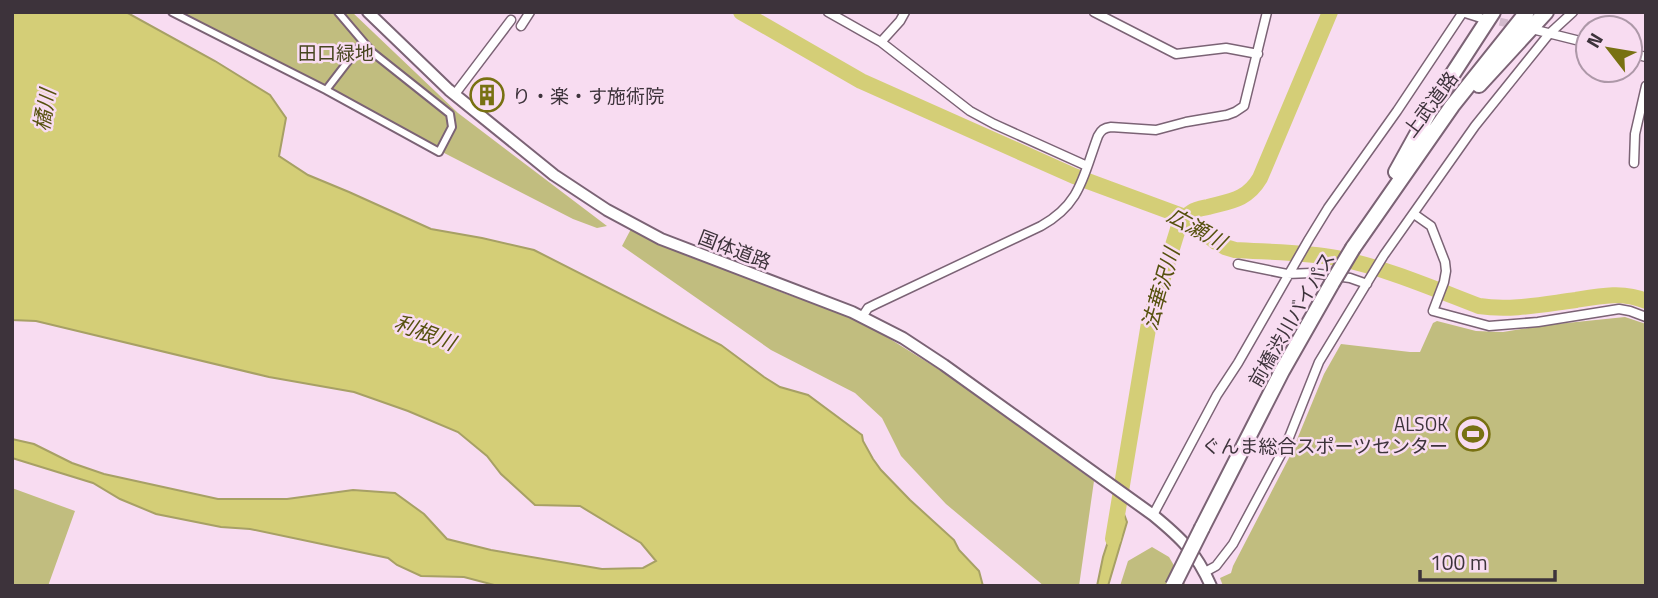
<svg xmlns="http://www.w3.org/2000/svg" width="1658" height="598" font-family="'Titillium Web','Noto Sans JP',sans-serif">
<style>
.green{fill:#c1bd7f}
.water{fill:#d4ce77;stroke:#a7a065;stroke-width:2}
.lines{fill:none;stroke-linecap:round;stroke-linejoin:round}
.river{stroke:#d4ce77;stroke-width:16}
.minor-tunnel{stroke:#d3bacd;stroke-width:8;stroke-dasharray:8 4;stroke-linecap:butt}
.pedestrian-casing{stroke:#7b6375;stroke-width:10}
.minor-casing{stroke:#7b6375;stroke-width:11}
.tertiary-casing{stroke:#7b6375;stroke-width:14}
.trunk-casing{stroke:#7b6375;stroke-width:18}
.pedestrian{stroke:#fff;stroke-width:6}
.minor{stroke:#fff;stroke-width:8}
.tertiary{stroke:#fff;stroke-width:10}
.trunk{stroke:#fff;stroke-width:14}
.trunk-bridge-casing{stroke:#7b6375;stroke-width:18;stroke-linecap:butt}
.trunk-bridge{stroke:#fff;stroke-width:14}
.labels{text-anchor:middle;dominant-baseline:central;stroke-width:5;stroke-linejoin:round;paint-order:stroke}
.park-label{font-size:19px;fill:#474520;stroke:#f8dcf1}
.poi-label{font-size:19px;fill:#3d333b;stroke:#f8dcf1;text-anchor:start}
.street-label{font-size:19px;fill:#3d333b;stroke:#f8dcf1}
.water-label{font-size:21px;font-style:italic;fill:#56510e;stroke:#f8dcf1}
</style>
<rect width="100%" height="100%" fill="#f8dcf1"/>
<path class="green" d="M169,12h183l106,101 149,113 -10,2 -24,-9z
M631,229l56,27 40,14 59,24 57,20 31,15 69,43 151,109 -15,105h-35l-98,-82 -45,-48 -19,-38 -27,-25 -84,-43 -149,-104z
M1625,317l21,7v262h-423l-3,-8 11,-5 2,-7 58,-112 33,-80 17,-30 69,8h10l13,-29 4,-2 39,10 27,1 44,-7z
M12,488l63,23 -27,75h-36z
M1152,547l17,10 17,29h-66l8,-25z"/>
<path class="water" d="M12,12h114l89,49 55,34 16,23 -7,38 29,19 41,17 82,37 51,9 52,12 187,95 43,32 16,10 28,8 54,40 1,6 10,18 8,11 29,30 44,40 5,10 20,21 4,15h-485l-34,-9 -43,-1 -24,-11 -9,-7 -138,-29 -29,-2 -65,-13 -36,-15 -27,-16 -81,-25v-19l22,5 38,19 32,11 114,25h69l66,-9 42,3 29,21 23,25 44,11 111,19 41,-1 13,-7 -15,-18 -61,-37 -45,-1 -34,-31 -14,-18 -29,-24 -50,-21 -54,-19 -85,-15 -233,-56 -24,-1z
M1124,514l3,8 -19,64h-11l6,-29 12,-37z"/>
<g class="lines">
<path class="river" d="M741,12l120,69 213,95 111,41 31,25 9,5 10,3c32,2 71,2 102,8 49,10 95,30 142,48 32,5 65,-2 97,-6 23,-4 48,-9 70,1
M1113,539l36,-216 29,-94c4,-6 7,-13 14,-17 4,-3 11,-4 16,-5 23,-6 39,-7 52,-29l70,-166"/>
<path class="minor-tunnel" d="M1488,19l31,7"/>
<defs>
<path id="pedestrian" d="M172,12l154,78 113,62 13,-25 -2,-13 -78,-62 -34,-40
M326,90l37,-48"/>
<path id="minor" d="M828,12l53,30 89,69 24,13 93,42
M1094,12l82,42 50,-6 32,6
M1462,12l19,6
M521,26l9,-14
M1532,29l56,14
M881,42l19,-21 5,-9
M1630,53l16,4
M455,94l56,-74
M1634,163l1,-29 11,-48
M1414,214l17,12 14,36 1,9 -2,11 -11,29 56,15 49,-4 81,-13 11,2 16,6
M1238,264l49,10 24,-1 17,2 22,3 17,6
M862,317l6,-9 8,-4 165,-78c40,-22 42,-50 57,-90 3,-6 6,-8 13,-9l45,3 30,-8 41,-7 8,-3 9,-6 23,-94
M1153,515l64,-120 21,-32 71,-124 19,-31 69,-97 66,-99
M1205,572l11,-6 17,-22 53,-99 33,-83 65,-107 91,-129 74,-92 24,-22"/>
<path id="tertiary" d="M368,12l81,78 105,85 53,35 54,29 191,73 51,26 41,27 209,150c28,23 43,37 58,71"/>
<path id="trunk" d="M1479,85l67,-73
M1396,172l41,-74 56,-86
M1353,248l99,-142 75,-94
M1202,528l80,-157 50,-88"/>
</defs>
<use href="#pedestrian" class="pedestrian-casing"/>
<use href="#minor" class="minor-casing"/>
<use href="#tertiary" class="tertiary-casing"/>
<use href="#trunk" class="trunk-casing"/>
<use href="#pedestrian" class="pedestrian"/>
<use href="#minor" class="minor"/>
<use href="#tertiary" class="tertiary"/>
<use href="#trunk" class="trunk"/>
<defs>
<path id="trunk-bridge" d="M1332,283l21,-35
M1173,586l29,-58"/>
</defs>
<use href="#trunk-bridge" class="trunk-bridge-casing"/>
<use href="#trunk-bridge" class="trunk-bridge"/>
</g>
<defs>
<symbol id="building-ring" viewBox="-11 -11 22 22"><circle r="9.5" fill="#f8dcf1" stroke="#787112" stroke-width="1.5"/><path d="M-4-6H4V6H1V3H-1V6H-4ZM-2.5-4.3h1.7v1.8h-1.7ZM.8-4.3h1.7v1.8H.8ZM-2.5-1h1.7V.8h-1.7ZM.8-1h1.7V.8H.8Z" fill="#787112"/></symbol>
<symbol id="stadium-ring" viewBox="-11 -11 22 22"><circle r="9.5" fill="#f8dcf1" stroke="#787112" stroke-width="1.5"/><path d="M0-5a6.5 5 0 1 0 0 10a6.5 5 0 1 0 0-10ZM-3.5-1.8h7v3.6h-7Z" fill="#787112"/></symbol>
</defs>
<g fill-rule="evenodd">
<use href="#building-ring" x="468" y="76" width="38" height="38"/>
<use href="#stadium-ring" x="1454" y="415" width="38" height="38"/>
</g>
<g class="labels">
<g class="park-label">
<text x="336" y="52">田口緑地</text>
</g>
<g class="poi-label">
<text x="512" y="95">り・楽・す施術院</text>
<text x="1448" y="423" text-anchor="end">ALSOK<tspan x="1448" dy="22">ぐんま総合スポーツセンター</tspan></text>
</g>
<g class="street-label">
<text transform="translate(1430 104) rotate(-53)">上武道路</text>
<text transform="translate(735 249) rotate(21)">国体道路</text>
<text transform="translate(1291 319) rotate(-60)">前橋渋川バイパス</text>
</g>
<g class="water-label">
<text transform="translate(44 110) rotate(-81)">橘川</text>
<text transform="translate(1197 228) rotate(29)">広瀬川</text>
<text transform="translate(1160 289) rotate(-74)">法華沢川</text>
<text transform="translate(425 332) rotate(21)">利根川</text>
</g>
</g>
<rect width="1658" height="598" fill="none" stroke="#3d333b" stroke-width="28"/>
<g transform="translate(1609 49) rotate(301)"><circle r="33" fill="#f8dcf1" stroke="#ad98a8" stroke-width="2"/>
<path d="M0-5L12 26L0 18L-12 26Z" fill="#787112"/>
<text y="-10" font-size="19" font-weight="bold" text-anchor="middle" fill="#3d333b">N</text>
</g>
<path d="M1420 570v10h135v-10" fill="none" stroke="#3d333b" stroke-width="3.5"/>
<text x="1430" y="570" font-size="21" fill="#3d333b" stroke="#f8dcf1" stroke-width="5" paint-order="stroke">100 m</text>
</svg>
